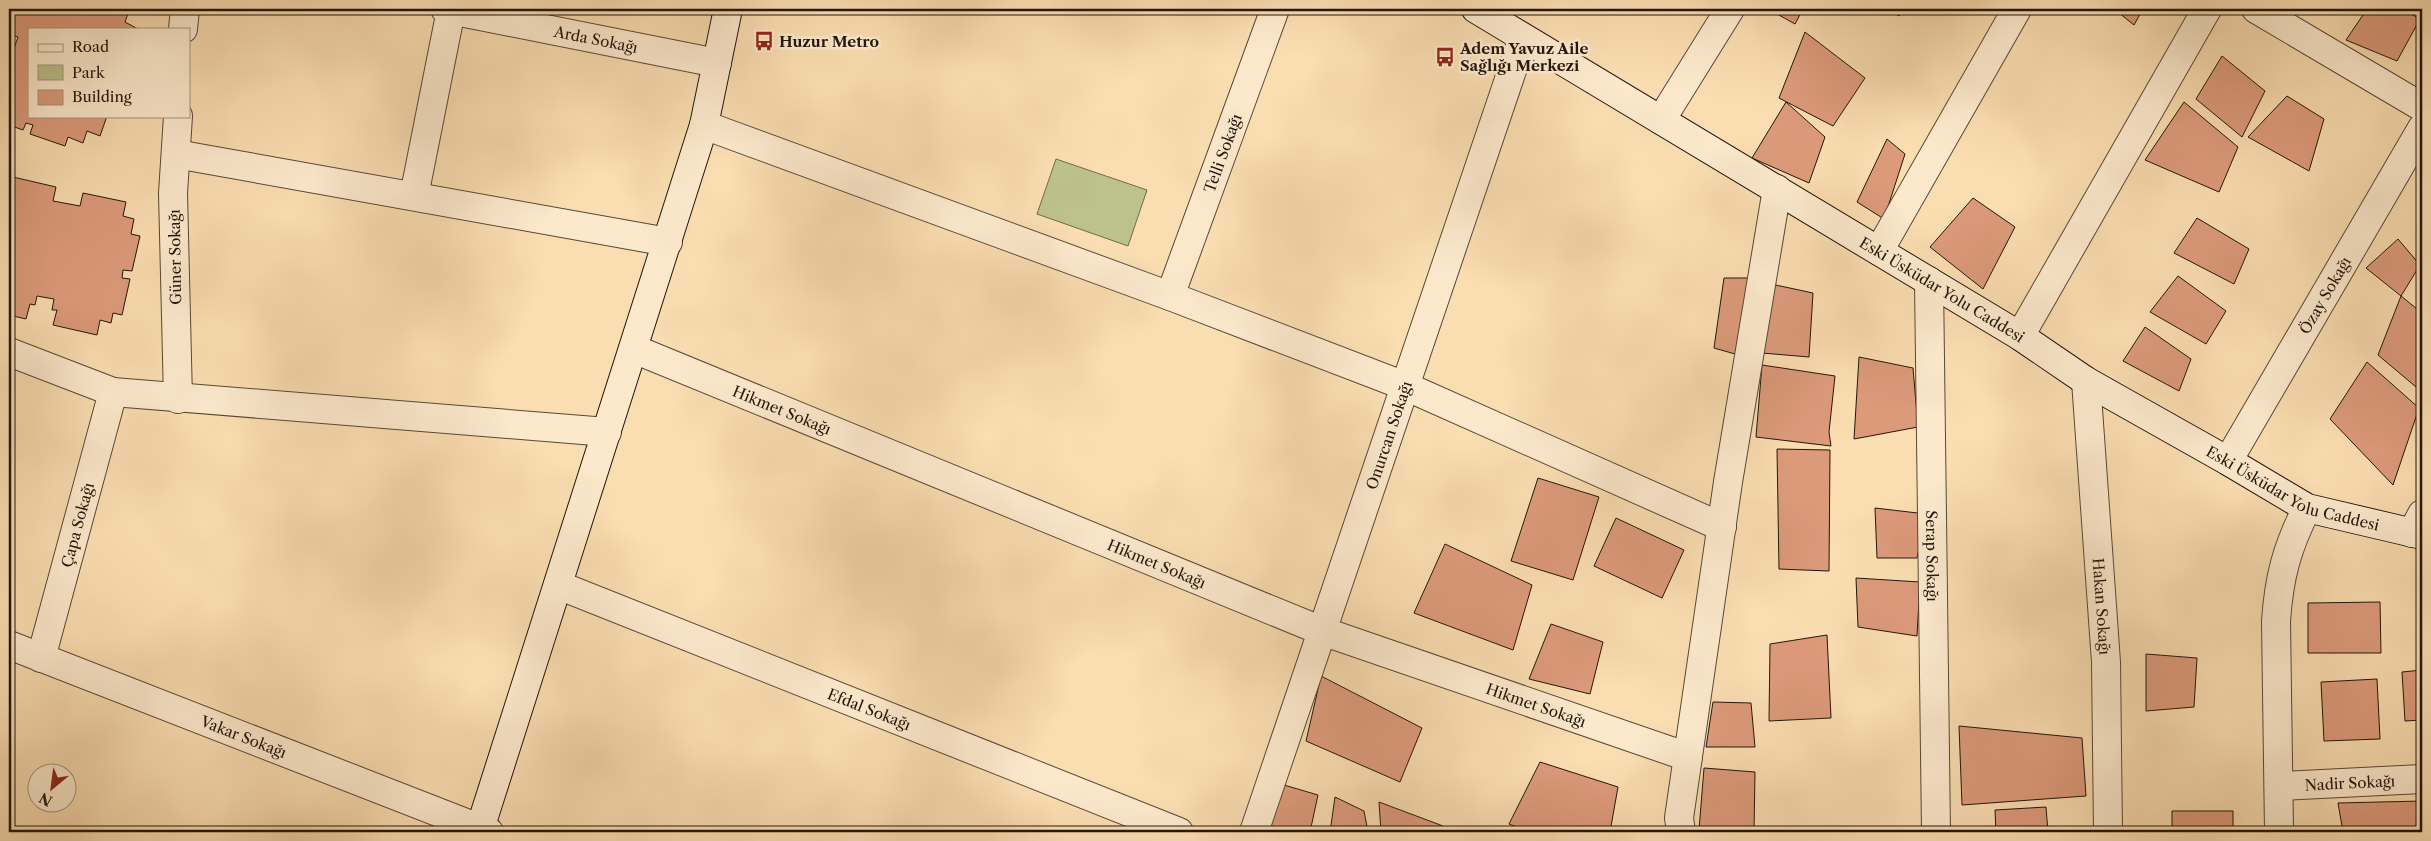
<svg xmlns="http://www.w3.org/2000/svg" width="2431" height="841" font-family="'Libre Caslon Text',serif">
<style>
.green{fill:#bdc18c;stroke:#706c4b}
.building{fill:#dc9a7b;stroke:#23160a}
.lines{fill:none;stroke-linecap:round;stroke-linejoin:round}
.street-casing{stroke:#594834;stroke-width:30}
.secondary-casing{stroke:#23160a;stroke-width:30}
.street{stroke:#fce9cc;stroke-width:28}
.secondary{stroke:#fce9cc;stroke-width:28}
.labels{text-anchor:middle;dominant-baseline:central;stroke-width:5;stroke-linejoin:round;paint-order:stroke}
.street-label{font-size:15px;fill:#23160a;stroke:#fce9cc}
.poi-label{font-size:15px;font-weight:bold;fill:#23160a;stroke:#fce9cc;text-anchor:start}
</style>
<rect width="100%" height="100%" fill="#faddb1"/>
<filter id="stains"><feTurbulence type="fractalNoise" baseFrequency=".004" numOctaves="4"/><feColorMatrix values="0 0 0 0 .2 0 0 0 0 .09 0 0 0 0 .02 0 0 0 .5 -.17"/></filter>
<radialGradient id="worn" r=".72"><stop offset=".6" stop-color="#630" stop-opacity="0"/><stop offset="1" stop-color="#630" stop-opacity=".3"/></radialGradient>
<path class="green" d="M1056,159l91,31 -19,56 -91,-32z"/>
<path class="building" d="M9,9l120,2 -4,11 13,7h-109v87h78l-7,20 -13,-5 -4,12 -15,-6 -3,9 -35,-12 3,-9 -7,-2 -3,7 -14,-5v-73l3,2 6,-17 -9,-3z
M1768,9h35l-8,15z
M1888,9h14l-3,7z
M2114,9h29l-9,16z
M2367,9h35l18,10 -23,42 -51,-21z
M1805,32l60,46 -32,48 -54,-28z
M2222,56l43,35 -23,46 -46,-38z
M2287,96l37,23 -15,52 -61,-34z
M1786,102l39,35 -16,46 -57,-25z
M2184,102l54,45 -19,45 -74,-32z
M1887,139l18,15 -21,65 -27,-17z
M13,177l43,10 -3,14 27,5 3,-13 43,9 -3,14 11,3 -3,15 9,2 -8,35 -9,-1 -1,8 8,1 -8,36 -9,-2 -2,10 -11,-3 -3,15 -44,-10 4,-15h-5l2,-11 -17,-3 -2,9 -5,-1 -4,15 -17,-4v-125z
M1973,198l42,29 -32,62 -53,-42z
M2197,218l52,31 -15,35 -60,-31z
M2398,239l22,26 -19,31 -35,-28z
M2178,276l48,35 -20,33 -56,-32z
M1724,278h27l-9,78 -28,-8z
M1771,284l42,9 -4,64 -47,-4z
M2422,288v14l-6,-5z
M2401,296l21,17v79l-44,-37z
M2145,327l46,32 -12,32 -56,-30z
M1859,357l54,11 5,59 -64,12z
M2367,362l52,46 -26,77 -63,-66z
M1762,365l73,11 -6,56 2,14 -75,-9z
M1777,449l53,1 -1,121 -50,-2z
M1538,478l61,19 -26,83 -62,-19z
M1875,508l51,6 -9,44h-40z
M1616,518l68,32 -22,48 -68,-32z
M1445,544l87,41 -19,65 -99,-37z
M1856,578l64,4 -3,54 -59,-9z
M2380,602l1,51h-73v-50z
M1551,624l52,18 -13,52 -61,-15z
M1827,635l4,83 -62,3 1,-77z
M2146,654l51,4 -3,49 -48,4z
M2422,670v50l-17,1 -3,-49z
M1321,676l101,52 -22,54 -94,-41z
M2377,679l3,60 -56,2 -3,-59z
M1713,702l38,1 4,44h-49z
M1959,726l123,12 4,58 -124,9z
M1540,762l78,25 -8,45h-81l-20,-8z
M1704,768l51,4 -1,60 -55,-2z
M1284,785l34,10 -8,37h-47z
M1335,797l29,14 4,21h-38z
M2422,801v31h-79l-5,-29z
M1379,802l64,24 -1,6h-61z
M2046,807l2,25h-52l-1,-22z
M2172,811h61v21h-61z"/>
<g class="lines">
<defs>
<g id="street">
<path id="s1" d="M445,9l272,54"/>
<path d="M2256,9l166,98"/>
<path d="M183,29l2,-20"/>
<path d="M1661,120l69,-111"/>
<path d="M704,125l466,171 235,90 317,141"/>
<path d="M176,154l492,88"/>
<path d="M414,196l37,-186"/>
<path d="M1879,251l138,-242"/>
<path id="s2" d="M1929,281l7,551"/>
<path id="s3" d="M1170,296l105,-287"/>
<path d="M2020,336l187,-327"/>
<path id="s4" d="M634,349l688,282 366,126"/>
<path d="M9,352l104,40 494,40"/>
<path id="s5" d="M2086,381l20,281 2,170"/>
<path d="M178,399l-5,-206 5,-77"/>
<path id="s6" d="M2228,461l194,-333"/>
<path d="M2412,533l10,-19"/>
<path id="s7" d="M558,585l621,247"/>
<path id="s8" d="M9,645l480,187"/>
<path id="s9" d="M41,658l72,-266"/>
<path id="s10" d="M2279,786l143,-7"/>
<path id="s11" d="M1254,832l269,-794"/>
<path d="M1681,832l-2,-14 49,-336 49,-293"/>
<path d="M2279,832l-3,-211c3,-44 11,-74 31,-113"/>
</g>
<g id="secondary">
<path id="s12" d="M1476,9l544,327 66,45 142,80 79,47 115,27"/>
<path d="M479,832l225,-707 24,-116"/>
</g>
</defs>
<use href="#street" class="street-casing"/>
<use href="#secondary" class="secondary-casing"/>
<use href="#street" class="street"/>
<use href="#secondary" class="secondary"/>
</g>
<defs>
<symbol id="bus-bare" viewBox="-9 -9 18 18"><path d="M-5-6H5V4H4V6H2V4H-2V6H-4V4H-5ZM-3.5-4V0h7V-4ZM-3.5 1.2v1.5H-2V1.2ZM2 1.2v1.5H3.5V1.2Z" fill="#8f2418" stroke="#fce9cc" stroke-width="2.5" paint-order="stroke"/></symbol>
</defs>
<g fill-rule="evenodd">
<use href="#bus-bare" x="750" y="27" width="28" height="28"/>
<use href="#bus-bare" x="1431" y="43" width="28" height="28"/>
</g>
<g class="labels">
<g class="street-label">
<text stroke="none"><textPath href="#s1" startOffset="154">Arda Sokağı</textPath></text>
<text stroke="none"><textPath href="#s3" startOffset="152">Telli Sokağı</textPath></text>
<text transform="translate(175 257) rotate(-91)">Güner Sokağı</text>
<text stroke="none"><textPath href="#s12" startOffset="544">Eski Üsküdar Yolu Caddesi</textPath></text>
<text stroke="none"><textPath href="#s6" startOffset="192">Özay Sokağı</textPath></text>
<text stroke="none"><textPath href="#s4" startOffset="160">Hikmet Sokağı</textPath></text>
<text stroke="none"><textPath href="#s11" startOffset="419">Onurcan Sokağı</textPath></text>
<text stroke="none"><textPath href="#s12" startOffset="949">Eski Üsküdar Yolu Caddesi</textPath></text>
<text stroke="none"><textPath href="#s9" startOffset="138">Çapa Sokağı</textPath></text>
<text stroke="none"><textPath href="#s2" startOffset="275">Serap Sokağı</textPath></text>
<text stroke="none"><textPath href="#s4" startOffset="565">Hikmet Sokağı</textPath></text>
<text stroke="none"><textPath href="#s5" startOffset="226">Hakan Sokağı</textPath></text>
<text stroke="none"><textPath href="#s4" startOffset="970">Hikmet Sokağı</textPath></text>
<text stroke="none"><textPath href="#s7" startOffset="335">Efdal Sokağı</textPath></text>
<text stroke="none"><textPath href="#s8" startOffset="252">Vakar Sokağı</textPath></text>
<text stroke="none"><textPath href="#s10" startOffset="71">Nadir Sokağı</textPath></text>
</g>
<g class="poi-label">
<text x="779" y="41">Huzur Metro</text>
<text x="1460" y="48">Adem Yavuz Aile<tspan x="1460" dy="17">Sağlığı Merkezi</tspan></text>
</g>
</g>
<rect width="2431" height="841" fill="none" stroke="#faddb1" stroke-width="30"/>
<rect x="10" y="10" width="2411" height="821" fill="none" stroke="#23160a" stroke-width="2.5"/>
<rect x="15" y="15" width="2401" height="811" fill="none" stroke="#23160a"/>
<rect x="28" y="28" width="162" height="90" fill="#fce9cc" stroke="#a5957e"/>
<rect x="38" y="44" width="25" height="8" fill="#fce9cc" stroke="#a5957e"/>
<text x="72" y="52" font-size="15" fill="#23160a">Road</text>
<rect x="38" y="65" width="25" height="15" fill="#bdc18c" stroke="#a5957e"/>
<text x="72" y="78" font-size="15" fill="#23160a">Park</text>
<rect x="38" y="90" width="25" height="15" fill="#dc9a7b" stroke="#a5957e"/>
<text x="72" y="102" font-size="15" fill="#23160a">Building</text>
<g transform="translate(52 788) rotate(209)"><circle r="24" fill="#fce9cc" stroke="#a5957e"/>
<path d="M0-4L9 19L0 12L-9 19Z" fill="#8f2418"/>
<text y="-8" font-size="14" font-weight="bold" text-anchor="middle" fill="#23160a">N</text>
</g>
<rect width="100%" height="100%" filter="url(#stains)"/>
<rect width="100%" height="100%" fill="url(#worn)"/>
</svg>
